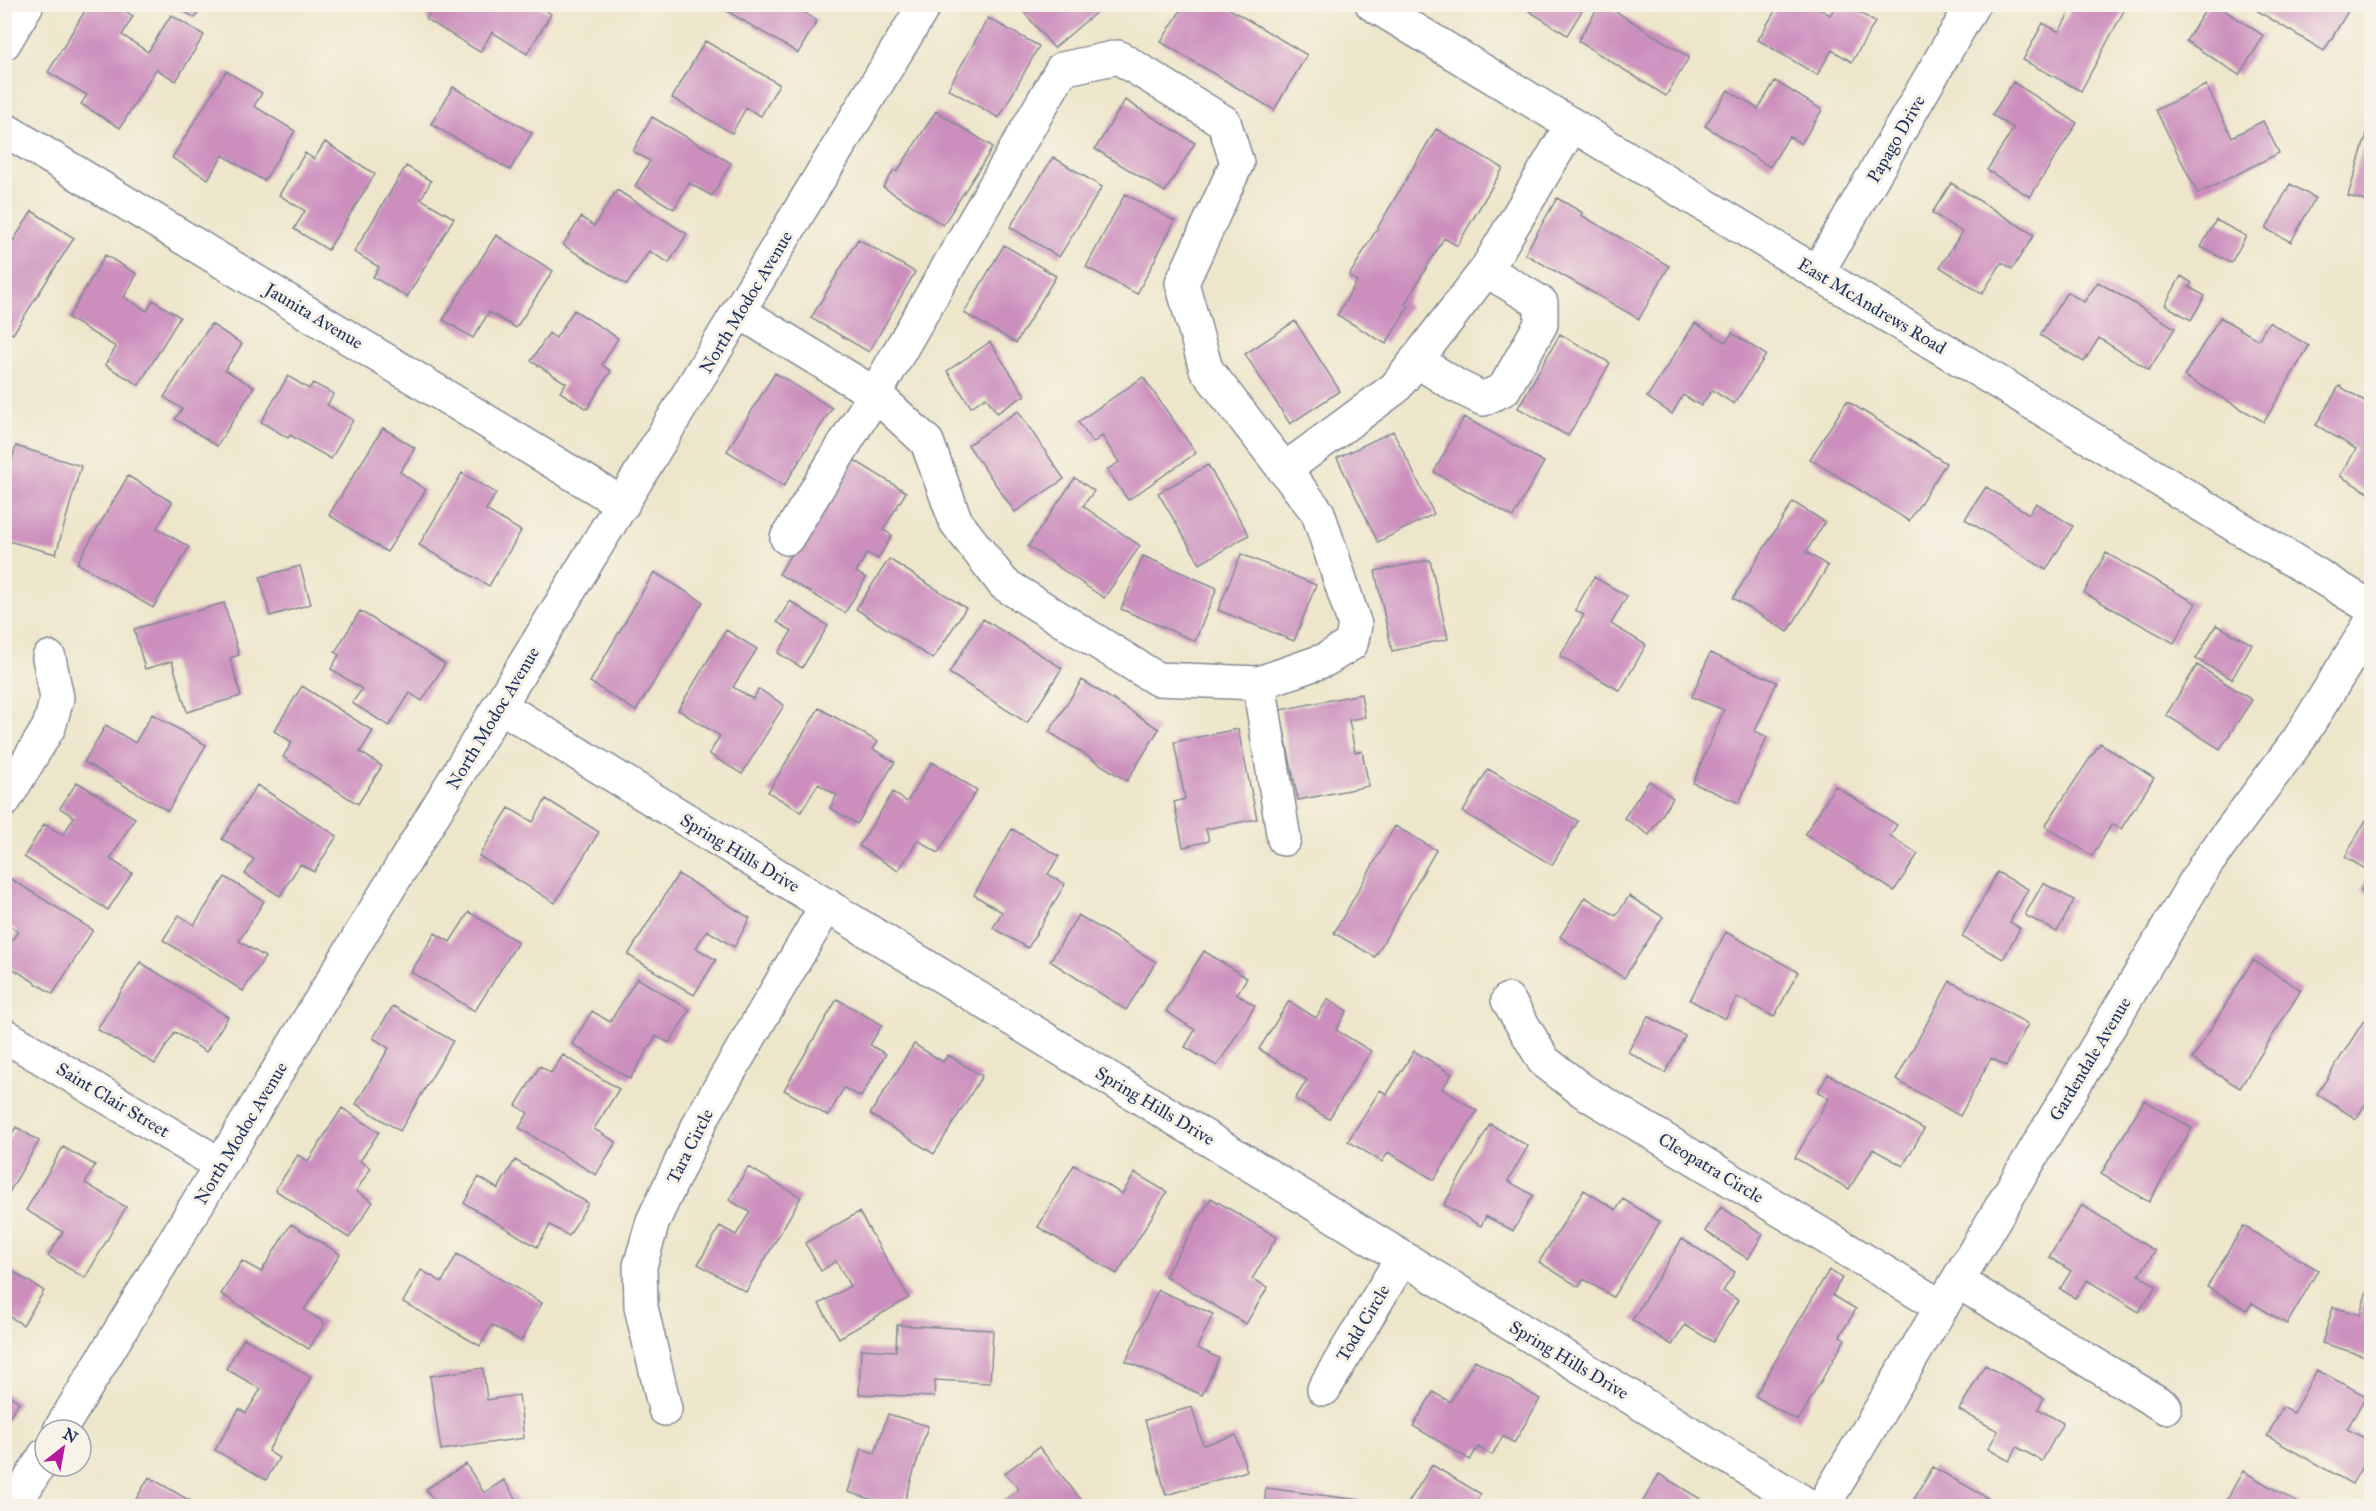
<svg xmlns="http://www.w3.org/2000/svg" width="2376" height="1511" font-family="'IM FELL Great Primer',serif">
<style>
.building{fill:#cc8fbd}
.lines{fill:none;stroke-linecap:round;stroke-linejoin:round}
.street-casing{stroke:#848a94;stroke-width:36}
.secondary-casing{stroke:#848a94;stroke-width:36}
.street{stroke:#fff;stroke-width:33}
.secondary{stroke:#fff;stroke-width:33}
.labels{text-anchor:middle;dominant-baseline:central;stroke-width:6;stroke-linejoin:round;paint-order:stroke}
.street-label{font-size:18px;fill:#1b2f5e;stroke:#f7f3e8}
</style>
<rect width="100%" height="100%" fill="#f7f3e8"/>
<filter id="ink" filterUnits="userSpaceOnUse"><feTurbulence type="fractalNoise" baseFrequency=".0167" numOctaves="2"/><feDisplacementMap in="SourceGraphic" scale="12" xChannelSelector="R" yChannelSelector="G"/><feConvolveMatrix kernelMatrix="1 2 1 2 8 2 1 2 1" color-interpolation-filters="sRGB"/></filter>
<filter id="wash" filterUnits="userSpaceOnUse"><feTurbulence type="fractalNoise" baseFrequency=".008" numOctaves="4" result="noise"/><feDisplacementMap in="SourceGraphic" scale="24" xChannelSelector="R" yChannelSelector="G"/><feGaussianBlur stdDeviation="1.35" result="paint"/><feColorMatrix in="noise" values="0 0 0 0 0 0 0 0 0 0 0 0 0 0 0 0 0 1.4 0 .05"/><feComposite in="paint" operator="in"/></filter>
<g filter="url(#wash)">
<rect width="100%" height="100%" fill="#eee6cb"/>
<g id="blocks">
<path class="building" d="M89,4h26l18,12 -11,19 26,17 23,-37 33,20 -28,46 -20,-12 -36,59 -39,-24 6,-9 -39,-23z
M171,4h32l-8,14z
M435,4h101l15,10 -24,40 -35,-22 -12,20 -54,-33z
M715,4h77l25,17 -19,32z
M1017,4h89l-52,44z
M1518,4h68l-19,31z
M1600,4h4l85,53 -23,39 -88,-55z
M1779,4h32l19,11 7,-11h8l30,18 -23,40 -20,-12 -15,25 -59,-35z
M2074,4l53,1 -46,86 -58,-31 20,-37 16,9z
M2209,4h6l49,32 -25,39 -53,-34z
M2246,4h98l6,4 -26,43z
M1184,5h39l84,50 -33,55 -113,-68z
M988,18l51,28 -40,72 -51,-29z
M705,41l74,43 -18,32 -15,-8 -14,25 -60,-35z
M226,71l36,22 -8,13 41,25 -31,50 -41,-26 -15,24 -36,-21z
M1775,81l47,29 -21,34 -12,-8 -19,31 -65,-41 23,-36 30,19z
M2013,82l64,41 -47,74 -43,-27 27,-42 -22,-13z
M2206,85l26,52 31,-16 16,32 -81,41 -42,-84z
M453,87l79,46 -22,37 -79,-46z
M1125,100l70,43 -30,49 -70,-43z
M936,111l57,36 -50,78 -60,-38 11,-17 3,2z
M652,117l79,46 -19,33 -23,-13 -15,26 -39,-23 15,-25 -17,-10z
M2371,120h1v83l-24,-7z
M1436,129l67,39 -46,78 -13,-8 -39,66 4,2 -23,38 -49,-29 20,-34 -8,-5z
M325,142l50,32 -47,76 -34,-21 11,-18 -26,-16 26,-42 9,6z
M1053,157l49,30 -43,70 -49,-30z
M406,166l25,15 -10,18 33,19 -47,79 -34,-20 6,-10 -25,-15z
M1951,183l83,52 -22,34 -10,-7 -20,32 -42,-27 22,-35 -30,-19z
M2290,184l25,14 -24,44 -25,-13z
M617,190l70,44 -18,29 -20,-12 -22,34 -64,-40 18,-28 13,9z
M1125,194l50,27 -38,73 -51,-27z
M1557,198l26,15 -2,2 88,51 -30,53 -114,-65z
M32,211l42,27 -61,96 -9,-5v-83l4,3z
M2216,220l30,16 -15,27 -30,-16z
M496,235l57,36 -37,57 -27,-16 -16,26 -30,-18z
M858,239l57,33 -46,80 -58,-34z
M1004,245l52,31 -40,67 -52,-30z
M105,255l32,19 -13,23 23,14 6,-11 27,17 -41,68 -34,-20 11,-18 -48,-29z
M2181,276l11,7 -3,4 16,9 -14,24 -26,-15z
M2098,282l77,46 -26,42 -50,-32 -15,24 -44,-27 27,-43 17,10z
M574,310l44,28 -16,27 9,6 -24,38 -27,-17 6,-9 -35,-22 18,-28 7,5z
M2220,317l38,23 11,-18 40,24 -45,76 -80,-46z
M1295,321l45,70 -50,33 -45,-70z
M1695,323l31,19 6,-9 34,22 -32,49 -22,-14 -11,16 -18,-11 -11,19 -25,-17z
M211,324l31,20 -17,26 29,17 -37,59 -42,-27 7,-10 -18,-12z
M1560,334l50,29 -42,73 -50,-28z
M990,342l35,53 -28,18 -11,-16 -15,10 -24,-36z
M775,373l57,35 -48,78 -57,-35z
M288,376l21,13 4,-6 21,11 -7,11 26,15 -22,39 -41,-24 -2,3 -27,-16z
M1143,377l53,76 -68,47 -21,-30 12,-8 -17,-26 -9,7 -15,-21z
M2339,386l33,19v90l-32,-19 16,-27 -40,-24z
M1847,401l99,62 -37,58 -99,-62z
M1018,411l46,68 -49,33 -47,-67z
M1464,417l80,45 -31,55 -79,-45z
M383,428l32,20 -15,24 26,18 -39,62 -58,-37z
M1393,431l41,83 -56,28 -41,-84z
M16,446l65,20 -25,88 -52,-14v-54z
M849,457l57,35 -23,38 9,5 -14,24 -11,-6 -11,19 10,6 -21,35 -66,-39z
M1208,465l41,70 -49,29 -42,-71z
M462,473l34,20 -10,17 35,21 -32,55 -70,-41z
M128,476l44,26 -15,26 32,19 -36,61 -76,-45z
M1075,478l19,13 -11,15 57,40 -36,52 -76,-52z
M1986,487l43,27 7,-11 37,23 -27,44 -81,-51z
M1793,502l32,20 -19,30 22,14 -40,66 -55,-34z
M2106,553l90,50 -22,40 -90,-50z
M1241,554l75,31 -22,56 -76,-31z
M1143,556l74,32 -22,53 -74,-32z
M889,559l77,49 -33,51 -77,-50z
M1430,560l18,79 -56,12 -17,-80z
M300,566l11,38 -41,12 -10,-39z
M654,572l49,30 -67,109 -46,-29z
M1594,577l33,19 -16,28 35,21 -26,46 -60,-35 24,-41 -9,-5z
M790,601l38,25 -26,42 -24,-15 14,-22 -15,-9z
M224,603l15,52 -9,3 11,38 -54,16 -15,-51 -27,8 -11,-40z
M360,611l85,53 -23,37 -12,-8 -21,33 -37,-23 10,-14 -31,-20 8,-14 -4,-3z
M983,619l79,49 -35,55 -78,-50z
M2216,625l36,19 -20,35 -36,-20z
M726,630l31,19 -24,38 20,12 6,-10 25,16 -42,69 -33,-20 11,-18 -42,-26z
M1710,653l67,29 -22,49 12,6 -28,66 -46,-20 31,-73 -32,-13z
M2197,665l55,35 -32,49 -54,-34z
M1082,680l77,49 -32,52 -78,-49z
M302,686l71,45 -13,21 22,14 -24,38 -75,-47 9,-15 -18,-11z
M1361,694l4,23 -16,3 6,32 7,-1 7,35 -71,14 -18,-90z
M819,708l59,34 -5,7 22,13 -38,62 -27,-16 7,-13 -19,-11 -17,28 -33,-20z
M152,714l54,31 -38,66 -84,-49 22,-37 29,18z
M1238,729l19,90 -51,10 3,12 -26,6 -9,-45 11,-3 -11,-57z
M2100,743l54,35 -33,51 -9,-5 -20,32 -47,-30z
M932,762l45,28 -39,63 -20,-13 -20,31 -39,-25 34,-54 14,10z
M1488,769l90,52 -26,44 -89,-53z
M1649,781l24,17 -24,37 -25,-17z
M77,782l58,36 -25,41 22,14 -24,37 -84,-53 20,-33 19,11 11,-18 -14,-9z
M257,785l80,51 -23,36 -14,-8 -20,32 -35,-22 9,-15 -32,-20z
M1835,786l62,39 -7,11 28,18 -24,37 -89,-57z
M546,799l53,33 -44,71 -76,-47 30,-48 24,14z
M2366,820l6,3v73l-11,-6 10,-18 -26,-15z
M1395,826l41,24 -61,107 -41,-24z
M1012,829l47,27 -11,18 17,10 -37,64 -35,-20 9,-16 -28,-17z
M1997,872l31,17 -18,33 10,6 -17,31 -41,-22z
M678,874l72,44 -16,29 -27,-17 -11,18 20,12 -22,35 -66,-40z
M225,877l39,24 -25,40 26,16 -22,34 -80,-51 16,-25 15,10z
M11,879l82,51 -40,64 -49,-31v-10l14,-22 -14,-8v-34z
M2043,883l31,17 -17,32 -32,-17z
M1629,896l34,21 -39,61 -64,-41 25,-40 31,19z
M469,912l49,30 -43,69 -64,-39 24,-39 15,9z
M1078,915l78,47 -30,48 -76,-49z
M1726,932l72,40 -24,45 -37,-20 -12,22 -35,-19z
M1204,951l43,27 -10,16 18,12 -38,60 -32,-19 10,-17 -29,-19z
M2253,960l48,30 -61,98 -48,-29z
M140,962l88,55 -22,35 -31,-20 -20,32 -58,-35z
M637,978l53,32 -21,33 -13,-7 -26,43 -58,-35 20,-33 18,11z
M1950,981l78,43 -22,42 -15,-8 -31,58 -64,-36z
M837,999l45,26 -12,20 16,9 -25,43 -17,-9 -16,28 -44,-26z
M1328,999l19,12 -11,19 35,21 -42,68 -34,-20 12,-19 -48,-31 30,-48 27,17z
M393,1006l60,35 -53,90 -44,-27 33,-56 -16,-10z
M2370,1011l2,83 -16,25 -39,-25z
M1648,1016l37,20 -20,37 -37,-21z
M914,1044l29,18 5,-7 34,21 -48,78 -64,-40z
M1414,1051l38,23 -10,15 35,22 -43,69 -46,-28 -6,10 -34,-21 32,-51 7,4z
M563,1055l56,34 -25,40 22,13 -20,33 -77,-47 9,-15 -12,-8 24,-39 11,7z
M1828,1074l96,55 -21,37 -30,-17 -24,40 -54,-31 34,-60 -11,-6z
M2144,1100l48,28 -43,74 -48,-28z
M342,1108l37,24 -19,29 11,7 -15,23 17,11 -24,36 -74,-48 23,-35 10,6z
M1490,1124l38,22 -20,35 25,14 -20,36 -27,-15 -5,10 -37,-21z
M16,1127l23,14 -35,60v-63l4,2z
M63,1147l32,18 -10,18 41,24 -41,71 -37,-22 15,-24 -37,-22z
M515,1160l73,43 -19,33 -19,-11 -13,22 -73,-44 15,-26 19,12z
M1074,1165l48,29 13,-21 32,19 -50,82 -79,-47z
M748,1167l53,30 -55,95 -48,-28 22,-38 16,9 14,-23 -21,-12z
M1584,1190l32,20 7,-11 37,23 -47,75 -29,-18 -5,8 -40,-25z
M1211,1198l66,39 -25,42 16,8 -22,37 -81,-48z
M2082,1205l73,46 -16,24 17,11 -17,26 -52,-32 -12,18 -15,-9 11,-18 -22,-14z
M1721,1207l42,27 -15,25 -43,-28z
M859,1212l50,86 -70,40 -20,-34 31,-18 -14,-25 -15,10 -16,-28z
M291,1224l49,30 -36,56 21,13 -16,26 -88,-55 21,-33 19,11z
M2243,1226l75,44 -31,54 -35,-21 -5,7 -40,-23z
M1682,1239l53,33 -12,19 15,9 -25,42 -28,-17 -13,20 -40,-25z
M457,1254l85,49 -21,38 -29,-16 -12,21 -77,-44 18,-32 21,12z
M4,1266l40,25 -21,34 -19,-12z
M1829,1270l13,8 -10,17 24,14 -16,27 5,3 -47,82 -43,-25z
M2371,1276l1,82 -50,-15 11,-36 27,8z
M1158,1290l55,24 -16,34 22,10 -17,37 -76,-34z
M897,1325l96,5 -3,53 -55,-3 -1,17 -75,-3 2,-45 35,2z
M244,1338l67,39 -43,74 11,7 -13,22 -51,-30 24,-41 7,4 15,-24 -35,-20z
M1475,1360l65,39 -26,44 -11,-7 -11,19 -14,-8 -8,13 -57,-34 20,-34 17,10z
M1985,1365l59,33 -6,11 25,14 -21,38 -25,-14 -8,14 -21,-12 10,-18 -39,-21z
M483,1368l4,32 32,-5 5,43 -83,12 -11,-74z
M2317,1370l49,26 -19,33 25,13v7l-20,35 -85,-48 16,-29 10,6z
M4,1392l15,10 -15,23z
M1192,1407l11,38 33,-10 11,36 -81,24 -21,-75z
M888,1414l40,12 -25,80h-11l-44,-14 13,-43 14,4z
M1039,1447l47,59h-89l22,-17 -14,-16z
M466,1464l18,29 20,-13 17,26h-84l-11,-17z
M1432,1465l49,29 -8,12h-67z
M1933,1467l69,39h-92z
M2243,1471l60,35h-75l-4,-2z
M1659,1474l53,32h-72z
M149,1477l50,29h-67z
M1266,1488l93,12 -1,6h-94z"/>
</g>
</g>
<g filter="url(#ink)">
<use href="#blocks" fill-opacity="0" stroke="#848a94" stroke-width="1.5"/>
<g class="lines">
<defs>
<path id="street" d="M4,43l23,-39
M4,129l619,375
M1817,273l156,-269
M740,312l135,82 52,48 29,80 48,62 153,95 102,4 66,-23 26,-16 4,-19 -37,-112 -112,-144 -24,-86 55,-120 -13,-41 -106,-65 -56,12 -187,325 -88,144
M1416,360l39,25 28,14 21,-10 37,-65v-21l-55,-33
M1284,470l111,-82 91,-118 86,-145
M1259,683l25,156
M500,706l1309,800
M4,801l45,-74 8,-29 -8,-40
M1508,1000l36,61 39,30 359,216
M4,1035l217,130
M1957,1281l208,126
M1324,1389l78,-131
M665,1409l-24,-102 -1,-41 13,-45 49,-103 125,-213
M60,1430l865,-1426
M14,1506l31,-51
M1823,1506l383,-642 93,-125 73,-118"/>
<path id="secondary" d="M1372,4l1000,604"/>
</defs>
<use href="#street" class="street-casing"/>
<use href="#secondary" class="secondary-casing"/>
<use href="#street" class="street"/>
<use href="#secondary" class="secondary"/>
</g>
</g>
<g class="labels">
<g class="street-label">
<text transform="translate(1896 139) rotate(-60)">Papago Drive</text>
<text transform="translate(746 302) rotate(-59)">North Modoc Avenue</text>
<text transform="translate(1872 306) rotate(31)">East McAndrews Road</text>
<text transform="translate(314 316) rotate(31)">Jaunita Avenue</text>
<text transform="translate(493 718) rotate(-59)">North Modoc Avenue</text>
<text transform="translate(740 853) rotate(31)">Spring Hills Drive</text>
<text transform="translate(2090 1059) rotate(-59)">Gardendale Avenue</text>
<text transform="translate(113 1100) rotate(31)">Saint Clair Street</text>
<text transform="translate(1155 1106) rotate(31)">Spring Hills Drive</text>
<text transform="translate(241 1133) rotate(-59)">North Modoc Avenue</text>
<text transform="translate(690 1146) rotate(-63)">Tara Circle</text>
<text transform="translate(1711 1168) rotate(31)">Cleopatra Circle</text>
<text transform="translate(1363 1323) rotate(-59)">Todd Circle</text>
<text transform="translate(1569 1360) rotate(31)">Spring Hills Drive</text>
</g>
</g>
<rect width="2376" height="1511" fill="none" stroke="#f7f3e8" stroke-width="24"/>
<g transform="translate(63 1448) rotate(31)"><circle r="28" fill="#f7f3e8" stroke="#9fa5b1" stroke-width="1.5"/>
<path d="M0-4.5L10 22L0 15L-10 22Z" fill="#b5179e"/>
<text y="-9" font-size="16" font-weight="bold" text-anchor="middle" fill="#1b2f5e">N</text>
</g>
</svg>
